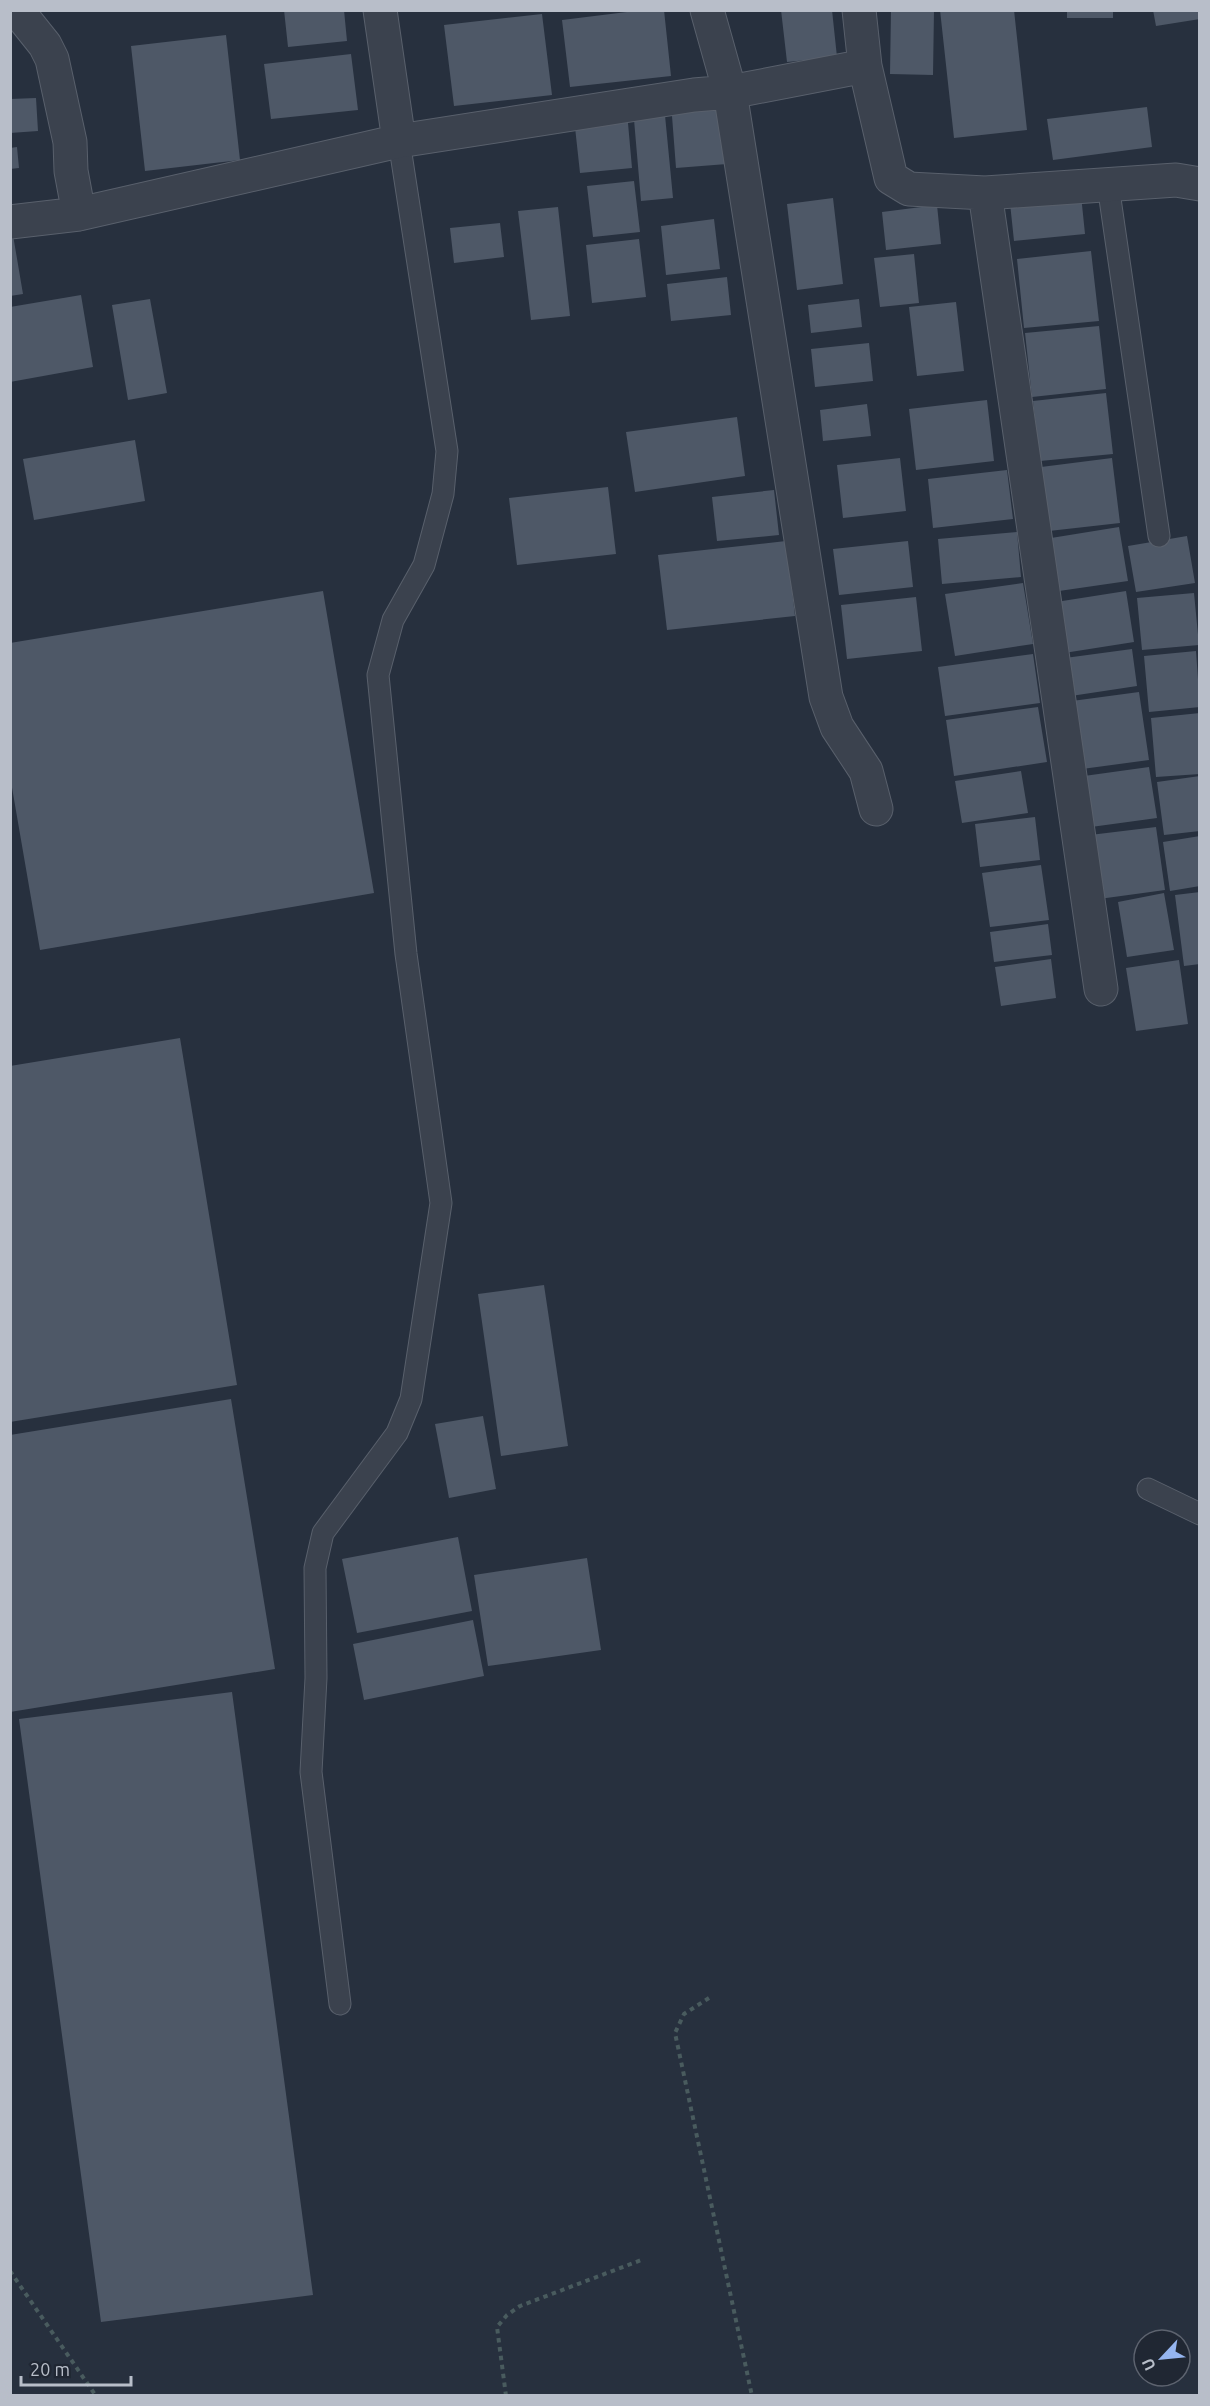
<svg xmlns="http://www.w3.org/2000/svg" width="1210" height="2406" font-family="Ubuntu,sans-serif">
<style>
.building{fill:#4e5867}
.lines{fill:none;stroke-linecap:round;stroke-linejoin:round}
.service-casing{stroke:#59606c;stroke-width:23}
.minor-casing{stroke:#59606c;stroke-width:35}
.path{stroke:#495b5e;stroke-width:4;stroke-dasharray:4.5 4.5;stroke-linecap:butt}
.service{stroke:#3b424e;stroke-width:21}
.minor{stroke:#3b424e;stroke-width:33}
</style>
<rect width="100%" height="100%" fill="#27303e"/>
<path class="building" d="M284,10h60l3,31 -59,6z
M643,10h21l7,66 -101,11 -8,-67z
M781,10h51l5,47 -50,5z
M891,10h43l-1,65 -43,-1z
M940,10h74l13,120 -73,8z
M1067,10h46v8h-46z
M1153,10h47v9l-44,7z
M542,14l10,81 -98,11 -10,-81z
M226,35l14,125 -95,11 -14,-125z
M351,54l7,56 -87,9 -7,-55z
M36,98l2,33 -28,2v-34z
M722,99l5,65 -51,4 -5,-65z
M664,105l9,93 -32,3 -8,-93z
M1147,107l5,40 -99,13 -6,-41z
M627,112l5,56 -52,5 -6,-55z
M17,147l2,21 -9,1v-21z
M634,181l6,51 -47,5 -6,-51z
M1081,195l4,39 -71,7 -4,-38z
M833,198l10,86 -46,6 -10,-86z
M937,205l4,39 -55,6 -4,-38z
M558,207l12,109 -39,4 -13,-109z
M714,219l6,50 -54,6 -5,-49z
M500,223l4,34 -50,6 -4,-35z
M10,235h3l10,59 -13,2z
M639,239l7,58 -54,6 -6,-58z
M1091,251l8,70 -75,7 -7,-69z
M914,254l5,49 -39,4 -6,-49z
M727,277l4,38 -60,6 -4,-37z
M81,295l12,72 -83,15v-75z
M150,299l17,94 -39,7 -16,-95z
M859,299l3,28 -51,6 -3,-28z
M956,302l8,69 -47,5 -8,-69z
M1099,326l7,63 -74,8 -7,-64z
M869,343l4,38 -58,6 -4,-38z
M1106,393l7,61 -73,7 -7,-60z
M987,400l7,61 -78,9 -7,-61z
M867,404l4,32 -48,5 -3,-31z
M737,417l8,59 -110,16 -9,-60z
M135,440l10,61 -111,19 -11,-61z
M900,458l6,53 -63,7 -6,-53z
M1112,458l8,65 -71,8 -8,-64z
M1007,470l6,49 -80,9 -5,-49z
M608,487l8,67 -99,11 -8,-67z
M774,490l5,45 -62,6 -5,-44z
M1119,527l9,54 -69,10 -8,-53z
M1017,532l4,45 -79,7 -4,-45z
M1187,536l8,47 -59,9 -8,-46z
M786,541l9,75 -128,14 -9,-75z
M908,541l5,46 -74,8 -6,-46z
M1023,583l10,61 -78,12 -10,-62z
M323,591l51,302 -334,57 -30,-174v-133z
M1126,591l8,51 -70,11 -8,-51z
M1194,593l5,52 -57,5 -5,-52z
M916,597l6,54 -75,8 -6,-54z
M1132,649l5,37 -66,10 -6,-38z
M1196,651l4,56 -51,5 -5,-56z
M1033,654l7,49 -95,13 -7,-49z
M1139,692l10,68 -67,9 -10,-68z
M1038,707l9,55 -93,14 -8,-56z
M1200,713v61l-44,3 -5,-59z
M1149,767l8,51 -66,9 -7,-51z
M1021,771l7,42 -66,10 -7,-42z
M1200,776v55l-36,4 -7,-53z
M1035,817l5,43 -60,7 -5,-43z
M1156,827l9,63 -66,9 -9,-64z
M1200,836v50l-30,5 -7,-49z
M1041,865l8,55 -59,7 -8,-54z
M1200,892v72l-16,2 -9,-71z
M1164,893l10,57 -47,7 -9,-55z
M1048,924l4,31 -58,7 -4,-30z
M1051,959l5,39 -55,8 -6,-39z
M1179,960l9,64 -52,7 -10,-63z
M180,1038l57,347 -227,37v-356z
M544,1285l24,161 -67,10 -23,-162z
M231,1399l44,270 -265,43v-277z
M483,1416l13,73 -47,9 -14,-74z
M458,1537l14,74 -115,22 -15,-74z
M587,1558l14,92 -113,16 -14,-91z
M473,1620l11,56 -120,24 -11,-56z
M232,1692l81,603 -212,27 -82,-603z"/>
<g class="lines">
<defs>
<path id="service" d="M1108,185l51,351
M1148,1489l52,25
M340,2004l-29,-232 5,-94 -1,-110 8,-35 74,-100 14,-34 30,-196 -35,-249 -28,-279 15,-55 31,-55 19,-71 4,-43 -48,-310"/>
<path id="minor" d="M380,10l19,131
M707,10l23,82 96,605 11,30 29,44 10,38
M865,66l26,112 18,11 76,4 191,-13 24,4
M985,193l116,796
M79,214l320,-73 295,-46 36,-3 135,-26 -6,-56
M10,222l69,-8 -8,-43 -1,-29 -18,-83 -7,-14 -28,-35"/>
</defs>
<use href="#service" class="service-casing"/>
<use href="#minor" class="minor-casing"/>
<path class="path" d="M709,1998l-25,16 -9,19 77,363
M10,2271l86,125
M506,2396l-9,-69 10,-12 13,-9 124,-47"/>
<use href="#service" class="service"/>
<use href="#minor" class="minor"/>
</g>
<rect width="1210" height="2406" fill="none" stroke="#b8bec9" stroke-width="24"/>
<g transform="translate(1162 2358) rotate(244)"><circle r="28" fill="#202733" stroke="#5d636f" stroke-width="1.5"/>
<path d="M0-4.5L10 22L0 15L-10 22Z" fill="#95b5f0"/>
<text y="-9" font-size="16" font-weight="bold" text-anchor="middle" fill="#b8bec9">U</text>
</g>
<path d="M21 2376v9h110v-9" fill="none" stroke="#b8bec9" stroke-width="3"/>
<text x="30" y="2376" font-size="18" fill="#b8bec9" stroke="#202733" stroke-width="4.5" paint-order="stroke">20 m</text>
</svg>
